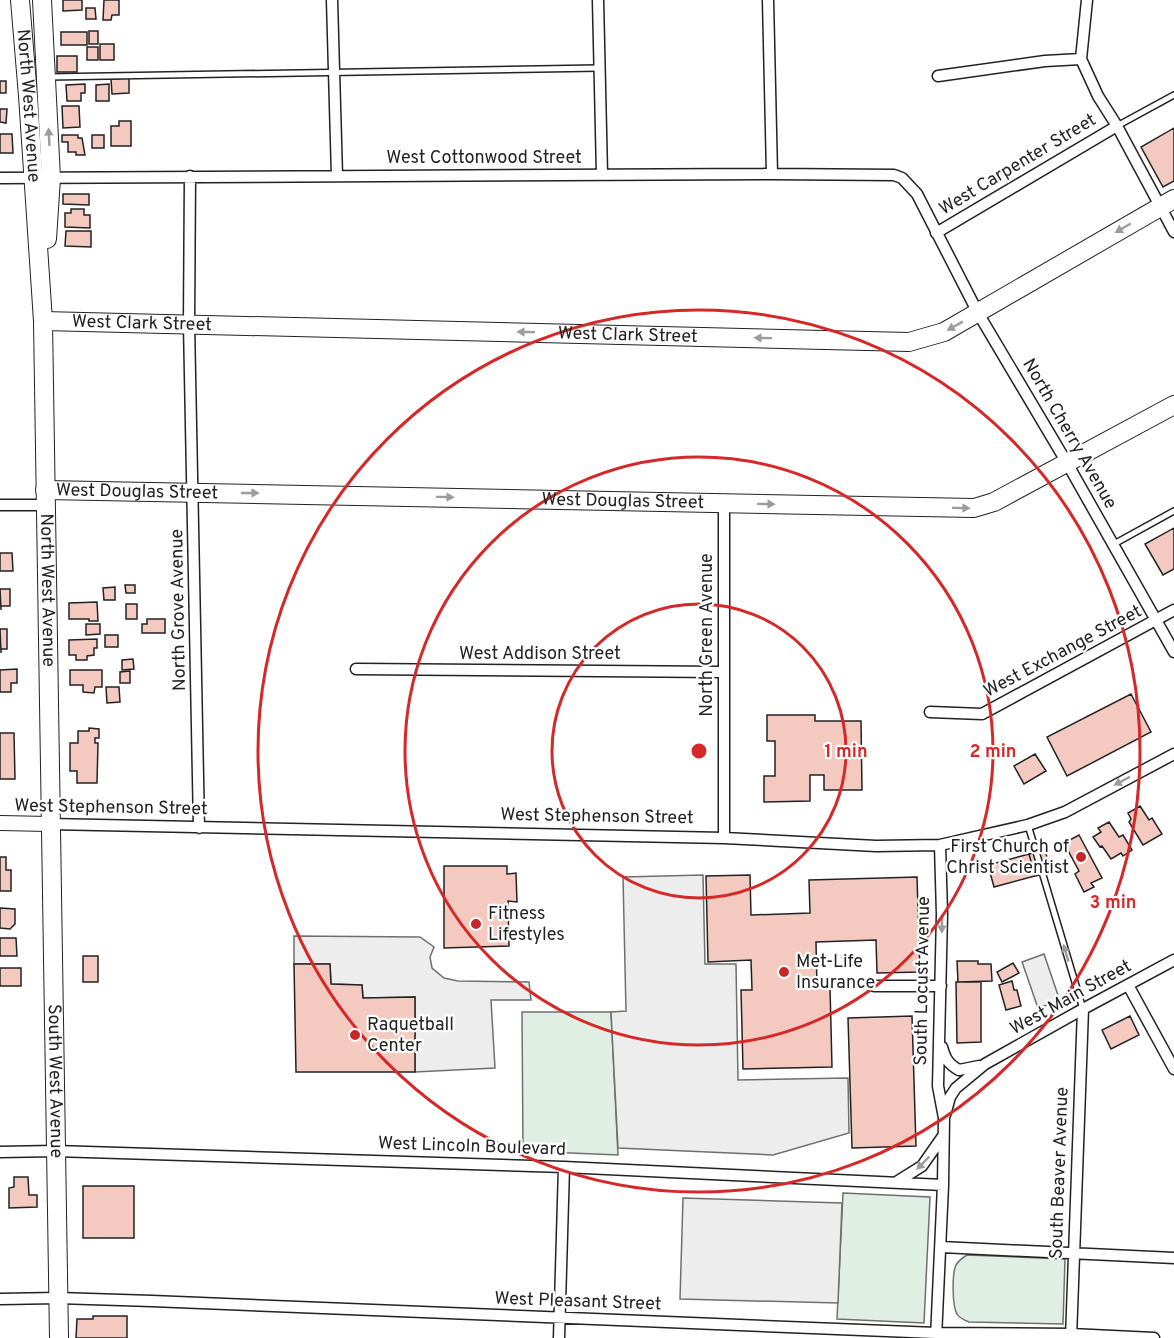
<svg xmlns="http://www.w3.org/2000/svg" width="1174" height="1338" font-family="Overpass,sans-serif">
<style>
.green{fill:#e0efe3;stroke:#6f6f6f;stroke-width:1.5}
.parking{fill:#ededed;stroke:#6f6f6f;stroke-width:1.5}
.building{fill:#f3c9c0;stroke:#222;stroke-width:1.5}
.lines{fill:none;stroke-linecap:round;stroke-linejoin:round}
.service-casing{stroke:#222;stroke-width:8}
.minor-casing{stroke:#222;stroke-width:13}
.tertiary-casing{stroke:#222;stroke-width:16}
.primary-casing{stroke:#222;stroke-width:20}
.service{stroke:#fff;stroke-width:5}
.minor{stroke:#fff;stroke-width:10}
.tertiary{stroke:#fff;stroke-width:14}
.primary{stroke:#fff;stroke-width:18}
.oneway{fill:#9c9c9c}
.ring{fill:none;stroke:#d62828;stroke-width:3}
.poi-dot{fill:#c62828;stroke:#fff;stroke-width:2}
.labels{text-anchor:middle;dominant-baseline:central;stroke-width:4.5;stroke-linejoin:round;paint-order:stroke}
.street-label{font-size:18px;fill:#222;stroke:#fff}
.poi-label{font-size:18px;fill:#222;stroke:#fff;text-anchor:start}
.centre{fill:#d62828;stroke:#fff;stroke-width:3}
.ring-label{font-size:18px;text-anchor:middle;font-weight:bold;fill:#d62828;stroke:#fff;stroke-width:4.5;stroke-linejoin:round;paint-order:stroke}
</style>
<rect width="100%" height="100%" fill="#fff"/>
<path class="green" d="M522,1012h89l7,143 -95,-4z
M843,1193l87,4 -6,126 -87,-4z
M967,1255l98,4 -2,65 -94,-2c-5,-2 -10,-4 -12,-8 -5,-8 -5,-41 -1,-49 3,-5 6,-7 11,-10z"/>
<path class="parking" d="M703,875l2,89h31l2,116 110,-2 1,55 -76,22 -155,-7 -7,-136 15,-1 -3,-134z
M294,936l126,1 14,10 -4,10 2,11 12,10 14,3 71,1 2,18h-40l4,68 -80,4v-75l-52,1 -1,-13 -31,-1 -1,-20h-36z
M1044,954l16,47 -22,7 -16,-46z
M683,1198l159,5 -4,100 -158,-4z"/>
<path class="building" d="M63,0h19v10l-19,1z
M104,0h15v15h-7l-1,5h-8z
M86,8h9l1,11h-10z
M89,31h9v13h-9z
M61,32h26v13h-26z
M100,44h14v16h-14z
M87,47h11v13h-11z
M57,56h20v16h-20z
M129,78v15l-17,1 -1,-15z
M0,81h6v12h-6z
M85,84v9h-4v8h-14l-1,-16z
M109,84v17h-13v-16z
M62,106h17l1,21 -17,1z
M0,109h7l-1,14 -6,-1z
M119,121h12v25h-20v-20h8z
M1174,128v53l-11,6 -22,-40z
M0,134h12l1,19h-13z
M62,135h16v3h4l3,17h-9v-3h-8v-10h-6z
M92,135h12v13h-12z
M63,194h26v11l-26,-1z
M71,209h13v6h6v13l-25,-1v-14h6z
M66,231h25v16l-26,-1z
M1174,528v41l-11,6 -18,-31z
M0,553h12l1,18h-13z
M125,585h10v8h-9z
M115,587v13h-11l-1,-12z
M0,589h10v17h-9v4z
M97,602l1,19h-9v-2h-20v-16z
M126,604h11v15h-11z
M147,619h18v14h-23v-9h5z
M86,624h14v10l-14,1z
M0,629h7v20h-6v4z
M105,635h13v12h-13z
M97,639v9h-3v7l-7,1v4h-11v-5h-7v-15z
M133,659l1,10 -12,1v-10z
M17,669v14h-6v9h-11v-22z
M70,670h32v17h-7l-1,6 -11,-1v-7h-13z
M130,671v12h-10v-11z
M106,687h13l1,15 -13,1z
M1131,694l20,38 -84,44 -20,-39z
M767,715h48v6h46l1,69h-38v-15h-14v26l-46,1v-26h11v-35h-8z
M89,728l10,1v9h-4v5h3l-1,40h-20v-12h-7v-28h8v-12h11z
M0,733h14l1,46h-15z
M1035,754l11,17 -22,13 -10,-18z
M1140,806l9,14 3,-2 10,16 -19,11 -14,-23 2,-3 -3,-6z
M1109,822l10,15 4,-2 9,15 -9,6 -2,-3 -10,6 -9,-13 -2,1 -7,-10 8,-5 -3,-4z
M1079,835l23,43 -11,5 3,4 -10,5 -9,-18 4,-3 -15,-28z
M1045,850l6,22 -16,4 -6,-22z
M1029,854l6,22 -41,11 -6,-22z
M0,857h6v13h5v21h-11z
M444,866h63v8l9,-1 1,29 -9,-1 1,45 -65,2z
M750,875l1,40 59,-2 -1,-33 108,-3 3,95 -43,1 -1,-33 -60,2 1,45h13l2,80 -89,2 -2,-79h11l-1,-30 -43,2 -2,-86z
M0,908l15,1v15l-5,5 -10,-1z
M0,938h16l1,18h-17z
M83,956h15v26h-15z
M957,961h21v3h13l1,17 -34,1z
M1013,963l6,10 -17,9 -5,-10z
M294,964h36l1,20 31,1 1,13 52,-1v75h-119z
M0,968h21v18h-21z
M1012,981l2,9h3l4,16 -15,4 -7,-25z
M956,982h25v60l-24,1z
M912,1016l4,130 -64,2 -4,-130z
M1130,1016l9,19 -28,14 -9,-19z
M14,1177h14l1,18h8v12l-28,1v-20l5,-1z
M83,1186h51v52h-51z
M93,1316h34v22h-51l1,-19h16z"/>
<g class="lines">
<defs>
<path id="service" d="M48,77l551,-9
M1117,126l57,-31
M1114,544l60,-33
M1028,825l55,184"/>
<path id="minor" d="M332,0l5,176
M598,0l4,174
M768,0l4,174
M1087,0l-6,59 17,37 19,30 57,106
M938,76l107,-15 36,-2
M190,176l-1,148 10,504
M0,178l772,-4 122,1 8,3 15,16 61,119 89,150 107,189
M936,233l181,-107
M724,504v334
M0,505h45
M356,669l367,3
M930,712l52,2 192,-104
M49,824l675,14 152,8 64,-1 88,-20 37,-13 109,-58
M1128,985l46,84
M874,986h67
M942,1047c3,11 6,17 17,23l20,-4
M945,1115l5,-18 6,-9 29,-24 98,-55 91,-49
M0,1152l55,-1 509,16 379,18
M898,1181l24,-15 21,-30
M941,1247l233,11
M0,1299l58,-1 94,3 784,32 135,1 83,4
M559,1338l5,-171
M936,1338l7,-153 1,-67 -6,-32 4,-172 -2,-69
M1071,1338l12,-329"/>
<path id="tertiary" d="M0,823l49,1"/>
<g id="primary">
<path id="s1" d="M20,0l8,96 15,225 16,1017"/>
<path d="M42,0l9,178 -4,61"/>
<path id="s2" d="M43,321l866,21 35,-10 230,-133"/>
<path id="s3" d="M45,490l929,18 20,-6 180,-97"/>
</g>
</defs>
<use href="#service" class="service-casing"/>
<use href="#minor" class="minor-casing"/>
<use href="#tertiary" class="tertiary-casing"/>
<use href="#primary" class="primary-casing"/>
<use href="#service" class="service"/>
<use href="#minor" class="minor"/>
<use href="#tertiary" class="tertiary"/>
<use href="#primary" class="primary"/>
</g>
<defs><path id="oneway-solid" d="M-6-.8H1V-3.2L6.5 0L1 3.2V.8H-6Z" transform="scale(1.5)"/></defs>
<g class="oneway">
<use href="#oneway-solid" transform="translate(49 137) rotate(-93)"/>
<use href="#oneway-solid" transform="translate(1123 228) rotate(150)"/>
<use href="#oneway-solid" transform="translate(955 326) rotate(151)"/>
<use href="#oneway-solid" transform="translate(526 332) rotate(-179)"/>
<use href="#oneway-solid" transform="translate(763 338) rotate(-179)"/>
<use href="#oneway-solid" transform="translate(250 493)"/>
<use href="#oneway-solid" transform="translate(445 497) rotate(1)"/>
<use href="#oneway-solid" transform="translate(766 504) rotate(1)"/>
<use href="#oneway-solid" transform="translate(961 508) rotate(1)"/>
<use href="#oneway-solid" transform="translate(1122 781) rotate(152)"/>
<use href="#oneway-solid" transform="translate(942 924) rotate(91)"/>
<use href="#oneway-solid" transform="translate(1066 953) rotate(-106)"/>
<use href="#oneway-solid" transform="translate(923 1163) rotate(134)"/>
</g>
<g class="ring">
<circle cx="699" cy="751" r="147"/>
<circle cx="699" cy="751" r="294"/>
<circle cx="699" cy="751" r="441"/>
</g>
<g class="poi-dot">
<circle cx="1081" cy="857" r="6"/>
<circle cx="476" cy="924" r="6"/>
<circle cx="784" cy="972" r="6"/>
<circle cx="355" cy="1035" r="6"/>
</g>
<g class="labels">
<g class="street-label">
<text stroke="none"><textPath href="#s1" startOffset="106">North West Avenue</textPath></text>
<text x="484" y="158">West Cottonwood Street</text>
<text transform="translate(1018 165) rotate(-31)">West Carpenter Street</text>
<text stroke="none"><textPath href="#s2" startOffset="99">West Clark Street</textPath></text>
<text stroke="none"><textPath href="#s2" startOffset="585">West Clark Street</textPath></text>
<text transform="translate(1069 434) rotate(60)">North Cherry Avenue</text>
<text stroke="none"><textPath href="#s3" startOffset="92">West Douglas Street</textPath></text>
<text stroke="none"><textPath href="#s3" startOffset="578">West Douglas Street</textPath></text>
<text stroke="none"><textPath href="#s1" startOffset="591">North West Avenue</textPath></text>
<text transform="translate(179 610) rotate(-91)">North Grove Avenue</text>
<text transform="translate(707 635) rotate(-90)">North Green Avenue</text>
<text transform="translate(1063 652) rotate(-28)">West Exchange Street</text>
<text x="540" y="654">West Addison Street</text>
<text transform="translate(111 808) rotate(1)">West Stephenson Street</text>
<text transform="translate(597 817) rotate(1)">West Stephenson Street</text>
<text transform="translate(923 981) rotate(-89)">South Locust Avenue</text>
<text transform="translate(1071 998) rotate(-29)">West Main Street</text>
<text stroke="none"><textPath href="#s1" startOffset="1082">South West Avenue</textPath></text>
<text transform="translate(472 1147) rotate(2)">West Lincoln Boulevard</text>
<text transform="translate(1060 1173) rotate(-88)">South Beaver Avenue</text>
<text transform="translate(578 1302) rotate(2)">West Pleasant Street</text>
</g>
<g class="poi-label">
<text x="1069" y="847" text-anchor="end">First Church of<tspan x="1069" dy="21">Christ Scientist</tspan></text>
<text x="488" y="914">Fitness<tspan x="488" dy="21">Lifestyles</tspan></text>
<text x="796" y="962">Met-Life<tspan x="796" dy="21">Insurance</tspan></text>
<text x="367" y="1025">Raquetball<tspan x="367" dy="21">Center</tspan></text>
</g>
</g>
<circle cx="699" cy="751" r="9" class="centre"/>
<g class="ring-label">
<text x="846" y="757">1 min</text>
<text x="993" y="757">2 min</text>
<text x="1113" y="908">3 min</text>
</g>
</svg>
